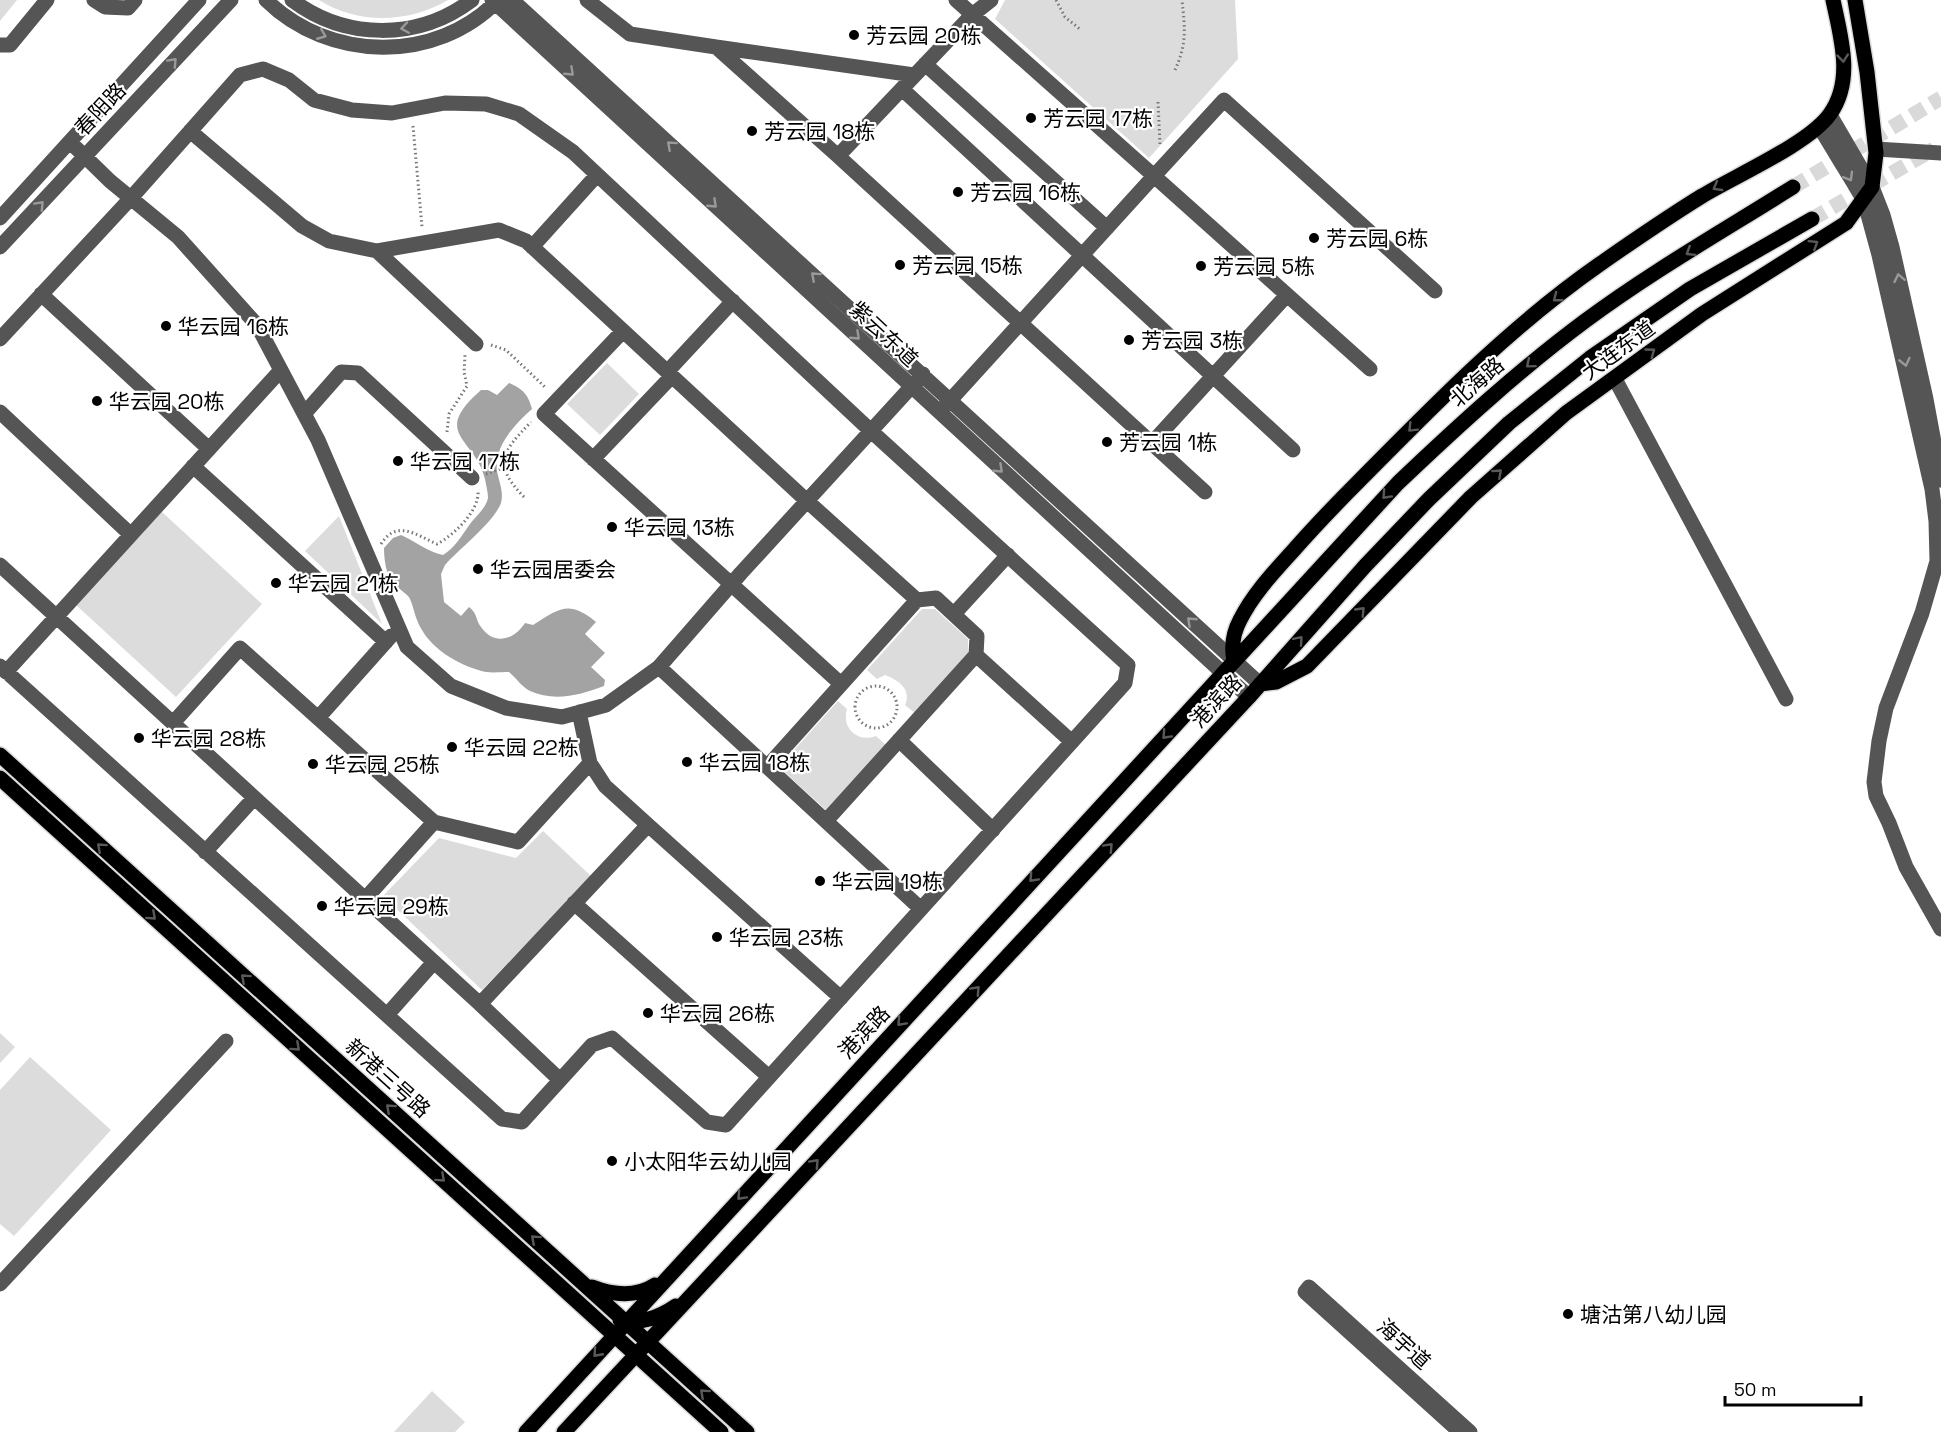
<svg xmlns="http://www.w3.org/2000/svg" width="1941" height="1432" font-family="'Space Grotesk','Noto Sans SC',sans-serif">
<style>
.green{fill:#dcdcdc}
.water{fill:#a3a3a3}
.lines{fill:none;stroke-linecap:round;stroke-linejoin:round}
.major-tunnel{stroke:#d9d9d9;stroke-width:15;stroke-dasharray:15 8;stroke-linecap:butt}
.major-casing{stroke:#dbdbdb;stroke-width:18}
.path{stroke:#777;stroke-width:3;stroke-dasharray:1.5 3;stroke-linecap:butt}
.minor{stroke:#555;stroke-width:15}
.major{stroke:#000;stroke-width:15}
.oneway{stroke:#999}
.oneway2{stroke:#595959}
.poi-dot{fill:#000;stroke:#fff;stroke-width:2}
.labels{text-anchor:middle;dominant-baseline:central;stroke-width:4.5;stroke-linejoin:round;paint-order:stroke}
.poi-label{font-size:21px;fill:#000;stroke:#fff;text-anchor:start}
.street-label{font-size:21px;fill:#000;stroke:#fff}
</style>
<rect width="100%" height="100%" fill="#fff"/>
<path class="green" d="M0,0h17l-17,21z
M319,0h129c-39,23 -90,25 -129,0z
M1005,0h230l3,59 -89,99 -154,-139z
M607,363l32,31 -39,41 -33,-31z
M162,512l100,92 -86,93 -100,-92z
M339,516l43,108 -77,-73z
M922,609h13l33,30v14l-52,61 -11,-9c7,-16 -7,-25 -20,-30l-8,4 -10,-9z
M838,701l9,8c-6,19 11,34 29,27l10,9 -59,66 -48,-44z
M543,831l48,45 -109,114 -99,-94 56,-58 77,20z
M0,1033l15,14 -15,16z
M30,1057l81,73 -97,106 -14,-12v-134z
M432,1391l33,31 -10,10h-61z"/>
<path class="water" d="M509,383c14,6 19,11 23,26 -18,16 -38,37 -35,62 2,11 7,21 4,32 -7,19 -42,46 -56,62l-4,9 3,28 17,14 8,-9c9,7 6,12 12,20 13,19 33,13 44,-4l8,2c27,-17 36,-25 63,-3l-11,12 20,19 -14,14 14,13 -1,6c-23,9 -50,16 -74,5 -7,-3 -14,-13 -21,-19 -7,0 -16,1 -23,0 -24,-5 -52,-21 -64,-42 -7,-11 -8,-22 -12,-31 -3,-6 -12,-10 -17,-16 -7,-8 -9,-24 -9,-35l9,-10 8,-3c14,6 27,17 42,20 12,-7 19,-20 27,-31 6,-8 16,-16 18,-26 0,-6 -2,-13 -3,-19 -10,-42 -55,-44 -4,-89h7l9,5z"/>
<g class="lines">
<path class="major-tunnel" d="M1793,187l148,-89
M1812,219l122,-70"/>
<defs>
<path id="major" d="M1234,661c-3,-15 -1,-28 6,-41 13,-26 33,-47 52,-68 22,-25 45,-49 68,-72 76,-77 151,-154 240,-216 33,-23 68,-47 102,-68 33,-20 108,-53 128,-82 24,-34 11,-76 3,-114
M1260,684l16,-2 31,-16 164,-169 95,-84 136,-99 144,-91 26,-36 4,-34 -9,-81 -12,-72
M0,755l747,677
M0,778l721,654
M592,1287c21,8 43,11 63,-2
M620,1320c19,5 40,-3 56,-14
M526,1432l872,-949c60,-57 121,-113 187,-162 66,-49 138,-90 208,-134
M564,1432l685,-735 116,-131 64,-67 80,-76 81,-65 100,-69 122,-70"/>
</defs>
<use href="#major" class="major-casing"/>
<path class="path" d="M1056,0l9,17 16,13
M1175,70c12,-26 10,-42 7,-70
M1158,102l2,43
M413,126l9,101
M491,345l15,5 40,38
M447,432l2,-18 18,-28 -3,-14 1,-17
M486,474l17,-6
M524,497c-32,-33 -22,-45 7,-75
M381,544c16,-25 35,-9 56,0 17,-9 42,-33 41,-52
M855 707a21 21 0 1 1 42 0a21 21 0 1 1-42 0Z"/>
<path class="minor" d="M94,0l11,7 23,1 7,-8
M266,0c63,62 170,64 232,0
M292,0c53,40 126,41 180,0
M492,0l757,697
M512,0l748,684
M587,0l43,34 86,13
M0,45h10l37,-45
M925,64l182,164
M914,75l-198,-28 122,109 134,-141 19,-15
M902,89l391,361
M1830,115l42,72 11,28 9,32 34,152 15,81
M1819,126l45,74 15,55 53,234 4,32 1,40 -15,52 -36,95 -7,33 -5,41 2,14 13,27 17,44 35,62
M190,131l112,95 27,15 48,10 122,-21 27,11 281,260 110,99
M70,142l40,39 68,56 79,88 61,115 89,207 44,39 55,22 56,9 44,-12 53,-38 82,-94 182,-199
M1876,149l65,4
M838,156l367,336
M0,218l199,-218
M0,247l231,-247
M532,247l65,-72
M377,251l99,93
M41,294l168,155
M623,331l-79,83 297,270
M0,339l131,-141 109,-123 23,-6 26,11 25,20 38,10 40,3 53,-10 41,1 33,10 54,38 298,279 257,234 -3,18 -399,442 -19,-3 -95,-84 -20,7 -70,77 -20,-3 -502,-453
M1370,369l-216,-193 70,-76 211,191
M667,372l66,-71
M1615,379l171,320
M945,406l209,-230 -198,-176
M0,412l130,122
M304,414l37,-42 17,1 114,105
M1151,444l136,-149
M593,459l79,-83
M193,466l193,176
M0,565l480,439
M954,614l54,-59
M976,655l96,87
M659,667l262,242
M6,672l275,-302
M318,718l73,-82
M173,723l67,-75 194,174
M899,740l94,90
M767,767l150,-167 19,-2 41,38 -1,19 -150,166
M648,825l193,173
M205,852l49,-54
M365,899l69,-77 84,20 72,-79
M574,903l195,174
M387,1015l47,-53
M560,1080l-80,-76 168,-179 -43,-39 -15,-23 -11,-51
M0,1284l226,-243
M1460,1432l-155,-140 4,-5 161,145"/>
<use href="#major" class="major"/>
</g>
<defs><path id="oneway-chevron" d="M-2-3.5L2.5 0L-2 3.5" fill="none" stroke-width="1.6" stroke-linecap="round" stroke-linejoin="round" transform="scale(1.5)"/></defs>
<g class="oneway">
<use href="#oneway-chevron" transform="translate(405 28) rotate(171)"/>
<use href="#oneway-chevron" transform="translate(322 35) rotate(22)"/>
<use href="#oneway-chevron" transform="translate(173 62) rotate(-47)"/>
<use href="#oneway-chevron" transform="translate(570 72) rotate(43)"/>
<use href="#oneway-chevron" transform="translate(671 145) rotate(-138)"/>
<use href="#oneway-chevron" transform="translate(1849 177) rotate(59)"/>
<use href="#oneway-chevron" transform="translate(713 204) rotate(43)"/>
<use href="#oneway-chevron" transform="translate(40 205) rotate(-47)"/>
<use href="#oneway-chevron" transform="translate(815 276) rotate(-138)"/>
<use href="#oneway-chevron" transform="translate(1899 278) rotate(-102)"/>
<use href="#oneway-chevron" transform="translate(856 336) rotate(43)"/>
<use href="#oneway-chevron" transform="translate(1905 362) rotate(77)"/>
<use href="#oneway-chevron" transform="translate(999 469) rotate(43)"/>
<use href="#oneway-chevron" transform="translate(1191 621) rotate(-137)"/>
</g>
<g class="oneway2">
<use href="#oneway-chevron" transform="translate(1843 58) rotate(84)"/>
<use href="#oneway-chevron" transform="translate(1717 187) rotate(150)"/>
<use href="#oneway-chevron" transform="translate(1814 244) rotate(-32)"/>
<use href="#oneway-chevron" transform="translate(1690 252) rotate(148)"/>
<use href="#oneway-chevron" transform="translate(1557 298) rotate(142)"/>
<use href="#oneway-chevron" transform="translate(1651 352) rotate(-36)"/>
<use href="#oneway-chevron" transform="translate(1530 364) rotate(140)"/>
<use href="#oneway-chevron" transform="translate(1412 428) rotate(135)"/>
<use href="#oneway-chevron" transform="translate(1498 473) rotate(-42)"/>
<use href="#oneway-chevron" transform="translate(1386 495) rotate(133)"/>
<use href="#oneway-chevron" transform="translate(1361 611) rotate(-46)"/>
<use href="#oneway-chevron" transform="translate(1299 640) rotate(-49)"/>
<use href="#oneway-chevron" transform="translate(1166 735) rotate(133)"/>
<use href="#oneway-chevron" transform="translate(101 847) rotate(-138)"/>
<use href="#oneway-chevron" transform="translate(1109 847) rotate(-47)"/>
<use href="#oneway-chevron" transform="translate(1033 878) rotate(133)"/>
<use href="#oneway-chevron" transform="translate(152 916) rotate(42)"/>
<use href="#oneway-chevron" transform="translate(245 978) rotate(-138)"/>
<use href="#oneway-chevron" transform="translate(976 990) rotate(-47)"/>
<use href="#oneway-chevron" transform="translate(901 1022) rotate(133)"/>
<use href="#oneway-chevron" transform="translate(296 1047) rotate(42)"/>
<use href="#oneway-chevron" transform="translate(390 1108) rotate(-138)"/>
<use href="#oneway-chevron" transform="translate(815 1163) rotate(-47)"/>
<use href="#oneway-chevron" transform="translate(441 1178) rotate(42)"/>
<use href="#oneway-chevron" transform="translate(741 1196) rotate(133)"/>
<use href="#oneway-chevron" transform="translate(535 1239) rotate(-138)"/>
<use href="#oneway-chevron" transform="translate(597 1353) rotate(132)"/>
<use href="#oneway-chevron" transform="translate(704 1393) rotate(-138)"/>
</g>
<g class="poi-dot">
<circle cx="854" cy="35" r="6"/>
<circle cx="1031" cy="118" r="6"/>
<circle cx="752" cy="131" r="6"/>
<circle cx="958" cy="192" r="6"/>
<circle cx="1314" cy="238" r="6"/>
<circle cx="900" cy="265" r="6"/>
<circle cx="1201" cy="266" r="6"/>
<circle cx="166" cy="326" r="6"/>
<circle cx="1129" cy="340" r="6"/>
<circle cx="97" cy="401" r="6"/>
<circle cx="1107" cy="442" r="6"/>
<circle cx="398" cy="461" r="6"/>
<circle cx="612" cy="527" r="6"/>
<circle cx="478" cy="569" r="6"/>
<circle cx="276" cy="583" r="6"/>
<circle cx="139" cy="738" r="6"/>
<circle cx="452" cy="747" r="6"/>
<circle cx="687" cy="762" r="6"/>
<circle cx="313" cy="764" r="6"/>
<circle cx="820" cy="881" r="6"/>
<circle cx="322" cy="906" r="6"/>
<circle cx="717" cy="937" r="6"/>
<circle cx="648" cy="1013" r="6"/>
<circle cx="612" cy="1161" r="6"/>
<circle cx="1568" cy="1314" r="6"/>
</g>
<g class="labels">
<g class="poi-label">
<text x="866" y="35">芳云园 20栋</text>
<text x="1043" y="118">芳云园 17栋</text>
<text x="764" y="131">芳云园 18栋</text>
<text x="970" y="192">芳云园 16栋</text>
<text x="1326" y="238">芳云园 6栋</text>
<text x="912" y="265">芳云园 15栋</text>
<text x="1213" y="266">芳云园 5栋</text>
<text x="178" y="326">华云园 16栋</text>
<text x="1141" y="340">芳云园 3栋</text>
<text x="109" y="401">华云园 20栋</text>
<text x="1119" y="442">芳云园 1栋</text>
<text x="410" y="461">华云园 17栋</text>
<text x="624" y="527">华云园 13栋</text>
<text x="490" y="569">华云园居委会</text>
<text x="288" y="583">华云园 21栋</text>
<text x="151" y="738">华云园 28栋</text>
<text x="464" y="747">华云园 22栋</text>
<text x="699" y="762">华云园 18栋</text>
<text x="325" y="764">华云园 25栋</text>
<text x="832" y="881">华云园 19栋</text>
<text x="334" y="906">华云园 29栋</text>
<text x="729" y="937">华云园 23栋</text>
<text x="660" y="1013">华云园 26栋</text>
<text x="624" y="1161">小太阳华云幼儿园</text>
<text x="1580" y="1314">塘沽第八幼儿园</text>
</g>
<g class="street-label">
<text transform="translate(100 109) rotate(-47)">春阳路</text>
<text transform="translate(884 334) rotate(43)">紫云东道</text>
<text transform="translate(1618 350) rotate(-36)">大连东道</text>
<text transform="translate(1477 382) rotate(-41)">北海路</text>
<text transform="translate(1216 701) rotate(-47)">港滨路</text>
<text transform="translate(864 1032) rotate(-47)">港滨路</text>
<text transform="translate(388 1078) rotate(42)">新港三号路</text>
<text transform="translate(1404 1344) rotate(42)">海宇道</text>
</g>
</g>
<path d="M1725 1396v9h136v-9" fill="none" stroke="#000000" stroke-width="3"/>
<text x="1734" y="1396" font-size="18" fill="#000000" stroke="#ffffff" stroke-width="4.5" paint-order="stroke">50 m</text>
</svg>
